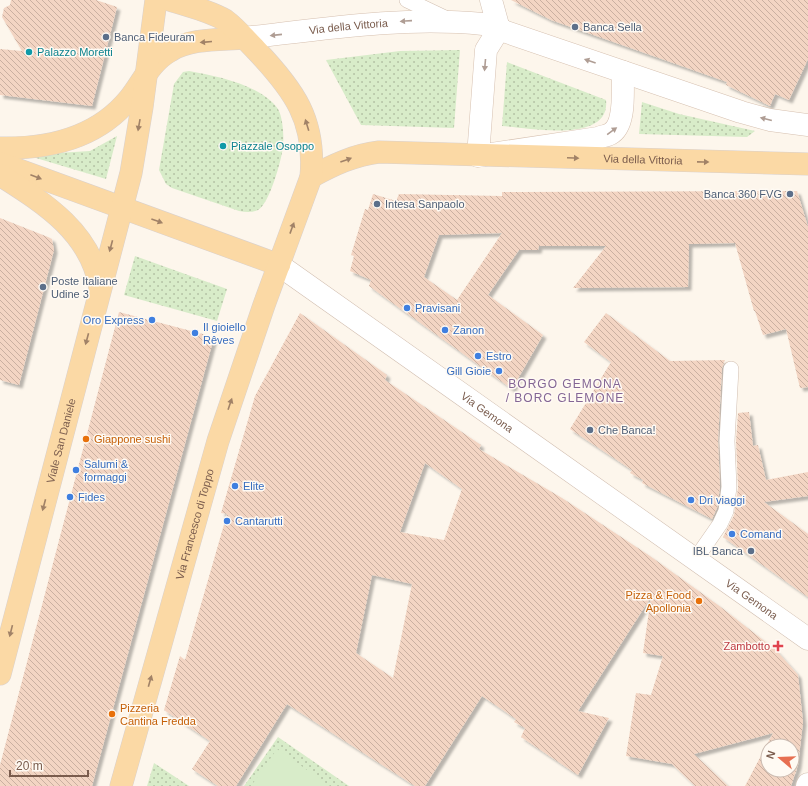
<svg xmlns="http://www.w3.org/2000/svg" width="808" height="786" font-family="Arial,sans-serif">
<style>
.grass{fill:url(#grass-dots)}
.pitch{fill:#d8ecc9}
.building{fill:url(#building-back-hatch);fill-rule:evenodd;filter:url(#shadow)}
.lines{fill:none;stroke-linecap:round;stroke-linejoin:round}
.lane-casing{stroke:#d1beb0;stroke-width:16}
.street-casing{stroke:#d1beb0;stroke-width:23}
.secondary-casing{stroke:#d6c0b0;stroke-width:23}
.primary-casing{stroke:#dad1cd;stroke-width:23}
.lane{stroke:#fff;stroke-width:15}
.street{stroke:#fff;stroke-width:22}
.secondary{stroke:#fff;stroke-width:22}
.primary{stroke:#fbd9a5;stroke-width:22}
.oneway{fill:#af9d94}
.oneway2{fill:#a18267}
.service-dot{fill:#5c6f8a;stroke:#fffaf3;stroke-width:1.5}
.culture-dot{fill:#0f9aa8;stroke:#fffaf3;stroke-width:1.5}
.shop-dot{fill:#3f7fe0;stroke:#fffaf3;stroke-width:1.5}
.food-dot{fill:#e8710a;stroke:#fffaf3;stroke-width:1.5}
.health-dot{fill:#e0444e;stroke:#fffaf3;stroke-width:1.5}
.labels{text-anchor:middle;dominant-baseline:central;stroke-width:3;stroke-linejoin:round;paint-order:stroke}
.street-label{font-size:11px;fill:#7a5c4d;stroke:#fffaf3}
.service-label{font-size:11px;fill:#4e5e75;stroke:#fffaf3;text-anchor:start}
.culture-label{font-size:11px;fill:#0d838f;stroke:#fffaf3;text-anchor:start}
.shop-label{font-size:11px;fill:#366cbe;stroke:#fffaf3;text-anchor:start}
.food-label{font-size:11px;fill:#c56008;stroke:#fffaf3;text-anchor:start}
.health-label{font-size:11px;fill:#be3a42;stroke:#fffaf3;text-anchor:end}
.neighbourhood-label{font-size:12px;letter-spacing:1px;fill:#846695;stroke:#fffaf3}
</style>
<defs>
<pattern id="grass-dots" width="8" height="8" patternUnits="userSpaceOnUse"><rect width="8" height="8" fill="#d8ecc9"/><path d="M2 2h.1M6 6h.1" fill="none" stroke="#b4c2a5" stroke-width="1.8" stroke-linecap="round"/></pattern>
<pattern id="building-back-hatch" width="6" height="6" patternUnits="userSpaceOnUse"><rect width="6" height="6" fill="#f3d5c3"/><path d="M-1 5l2 2M0 0l6 6M5-1l2 2" fill="none" stroke="#cab0a1"/></pattern>
<filter id="shadow"><feDropShadow dx="3.5" dy="3.5" stdDeviation="1" flood-color="#0004"/></filter>
</defs>
<rect width="100%" height="100%" fill="#fdf6ec"/>
<path class="grass" d="M460,50l-6,78 -93,-3 -35,-65 74,-9z
M507,62l99,38c5,44 -78,28 -104,26z
M189,71c28,5 72,14 89,38 5,9 6,27 5,37 -1,13 -14,59 -25,64 -6,3 -13,2 -19,1l-67,-23 -6,-4 -7,-14 15,-86 9,-12z
M642,102l37,12 76,17 -8,6 -108,-3z
M117,136l-11,43 -80,-24 64,-4z
M135,256l92,33 -10,32 -93,-26z
M278,737l71,49h-105z
M154,763l35,23h-42z"/>
<path class="pitch" d="M277,749l53,37h-79z"/>
<path class="building" d="M11,0h85l21,7 -25,99 -92,-11v-46l22,2 -20,-34 2,-9 6,-3z
M511,0h297v59l-19,41 -14,-6 -5,12 -44,-21 1,-3 -176,-62z
M797,191l11,36v160l-8,1 -14,-59 -23,6 -8,-24h-1l-19,-68 -46,1 -1,43 -115,1 33,-42h-67l-1,4h-19l-31,45 55,40 -31,54 -143,-103 2,-6 -21,-9 4,-15 -3,-1 14,-46 3,1 5,-16 23,7 3,-7 103,2v-4h17zM502,233l-45,67 -33,-23 15,-42z
M0,218l48,19 4,2 2,11 -35,135 -19,-5z
M119,312l95,25 -122,449h-92v-21z
M300,313l87,62 -2,5 96,65 -2,4 83,49 88,58 68,49 58,45 22,25 5,47 -5,43 -7,21h-46l28,-53 -79,21 34,32h-33l-23,-22 -46,-8 10,-63 15,2 12,-39 -20,-3 8,-56 -73,114 31,7 -31,57 -57,-38 4,-9 -11,-6 2,-3 -34,-23 -57,90h-10l-128,-82 -51,82h-18l-26,-17 18,-28 -46,-31 16,-54 5,4 42,-146 -6,-1 34,-117zM425,463l37,26 -18,51 -44,-8zM372,575l40,9 -19,94 -37,-25zM768,746h24v24h-24z
M606,313l64,48 55,-1 -3,8 -4,72 2,47 -3,21 -5,11 -70,-36 1,-3 -13,-7 2,-3 -62,-41 41,-67 -27,-20z
M749,412l4,34 5,-1 8,35 42,-8v24l-44,6 44,32v63l-85,-60 11,-22 4,-27 -2,-47 2,-28z"/>
<g class="lines">
<defs>
<path id="lane" d="M407,0l40,19
M695,560l25,-36 6,-13 3,-24 -2,-46 4,-72"/>
<g id="street">
<path d="M491,0l8,29"/>
<path id="s1" d="M279,265l529,374"/>
<path d="M807,786l1,-2"/>
</g>
<g id="secondary">
<path d="M499,29l-13,21 -8,106 120,-18c4,-2 9,-2 12,-4 17,-9 12,-46 13,-62"/>
<path id="s2" d="M244,38c79,-9 159,-22 239,-14l258,88 29,8 38,5"/>
</g>
<g id="primary">
<path d="M0,148c48,1 97,-10 129,-49 13,-16 21,-37 41,-48 20,-13 51,-11 74,-13"/>
<path d="M0,163l279,102"/>
<path d="M0,175c44,28 91,57 100,113"/>
<path id="s3" d="M311,177c22,-12 43,-22 68,-25l429,12"/>
<path id="s4" d="M0,674l131,-501 11,-66 14,-107"/>
<path id="s5" d="M121,786l97,-345 46,-136 47,-128c5,-57 -17,-87 -55,-127 -10,-10 -20,-22 -31,-30 -17,-10 -37,-14 -55,-20"/>
</g>
</defs>
<use href="#lane" class="lane-casing"/>
<use href="#street" class="street-casing"/>
<use href="#secondary" class="secondary-casing"/>
<use href="#primary" class="primary-casing"/>
<use href="#lane" class="lane"/>
<use href="#street" class="street"/>
<use href="#secondary" class="secondary"/>
<use href="#primary" class="primary"/>
</g>
<defs><path id="oneway-solid" d="M-6-.8H1V-3.2L6.5 0L1 3.2V.8H-6Z"/></defs>
<g class="oneway">
<use href="#oneway-solid" transform="translate(406 21) rotate(176)"/>
<use href="#oneway-solid" transform="translate(276 35) rotate(174)"/>
<use href="#oneway-solid" transform="translate(590 61) rotate(-161)"/>
<use href="#oneway-solid" transform="translate(485 65) rotate(95)"/>
<use href="#oneway-solid" transform="translate(766 119) rotate(-166)"/>
<use href="#oneway-solid" transform="translate(612 131) rotate(-36)"/>
</g>
<g class="oneway2">
<use href="#oneway-solid" transform="translate(206 42) rotate(175)"/>
<use href="#oneway-solid" transform="translate(139 125) rotate(100)"/>
<use href="#oneway-solid" transform="translate(307 125) rotate(-107)"/>
<use href="#oneway-solid" transform="translate(573 158) rotate(2)"/>
<use href="#oneway-solid" transform="translate(346 160) rotate(-20)"/>
<use href="#oneway-solid" transform="translate(703 162) rotate(1)"/>
<use href="#oneway-solid" transform="translate(36 177) rotate(21)"/>
<use href="#oneway-solid" transform="translate(157 221) rotate(20)"/>
<use href="#oneway-solid" transform="translate(292 228) rotate(-70)"/>
<use href="#oneway-solid" transform="translate(111 246) rotate(105)"/>
<use href="#oneway-solid" transform="translate(87 339) rotate(105)"/>
<use href="#oneway-solid" transform="translate(230 404) rotate(-71)"/>
<use href="#oneway-solid" transform="translate(44 505) rotate(105)"/>
<use href="#oneway-solid" transform="translate(11 631) rotate(104)"/>
<use href="#oneway-solid" transform="translate(150 681) rotate(-74)"/>
</g>
<g class="service-dot">
<circle cx="575" cy="27" r="4"/>
<circle cx="106" cy="37" r="4"/>
<circle cx="790" cy="194" r="4"/>
<circle cx="377" cy="204" r="4"/>
<circle cx="43" cy="287" r="4"/>
<circle cx="590" cy="430" r="4"/>
<circle cx="751" cy="551" r="4"/>
</g>
<g class="culture-dot">
<circle cx="29" cy="52" r="4"/>
<circle cx="223" cy="146" r="4"/>
</g>
<g class="shop-dot">
<circle cx="407" cy="308" r="4"/>
<circle cx="152" cy="320" r="4"/>
<circle cx="445" cy="330" r="4"/>
<circle cx="195" cy="333" r="4"/>
<circle cx="478" cy="356" r="4"/>
<circle cx="499" cy="371" r="4"/>
<circle cx="76" cy="470" r="4"/>
<circle cx="235" cy="486" r="4"/>
<circle cx="70" cy="497" r="4"/>
<circle cx="691" cy="500" r="4"/>
<circle cx="227" cy="521" r="4"/>
<circle cx="732" cy="534" r="4"/>
</g>
<g class="food-dot">
<circle cx="86" cy="439" r="4"/>
<circle cx="699" cy="601" r="4"/>
<circle cx="112" cy="714" r="4"/>
</g>
<path class="health-dot" d="M776 640h4v4h4v4h-4v4h-4v-4h-4v-4h4z"/>
<g class="labels">
<g class="street-label">
<text stroke="none"><textPath href="#s2" startOffset="105">Via della Vittoria</textPath></text>
<text stroke="none"><textPath href="#s3" startOffset="337">Via della Vittoria</textPath></text>
<text stroke="none"><textPath href="#s1" startOffset="255">Via Gemona</textPath></text>
<text stroke="none"><textPath href="#s4" startOffset="241">Viale San Daniele</textPath></text>
<text stroke="none"><textPath href="#s5" startOffset="272">Via Francesco di Toppo</textPath></text>
<text stroke="none"><textPath href="#s1" startOffset="579">Via Gemona</textPath></text>
</g>
<g class="service-label">
<text x="583" y="27">Banca Sella</text>
<text x="114" y="37">Banca Fideuram</text>
<text x="782" y="194" text-anchor="end">Banca 360 FVG</text>
<text x="385" y="204">Intesa Sanpaolo</text>
<text x="51" y="281">Poste Italiane<tspan x="51" dy="13">Udine 3</tspan></text>
<text x="598" y="430">Che Banca!</text>
<text x="743" y="551" text-anchor="end">IBL Banca</text>
</g>
<g class="culture-label">
<text x="37" y="52">Palazzo Moretti</text>
<text x="231" y="146">Piazzale Osoppo</text>
</g>
<g class="shop-label">
<text x="415" y="308">Pravisani</text>
<text x="144" y="320" text-anchor="end">Oro Express</text>
<text x="203" y="327">Il gioiello<tspan x="203" dy="13">Rêves</tspan></text>
<text x="453" y="330">Zanon</text>
<text x="486" y="356">Estro</text>
<text x="491" y="371" text-anchor="end">Gill Gioie</text>
<text x="84" y="464">Salumi &amp;<tspan x="84" dy="13">formaggi</tspan></text>
<text x="243" y="486">Elite</text>
<text x="78" y="497">Fides</text>
<text x="699" y="500">Dri viaggi</text>
<text x="235" y="521">Cantarutti</text>
<text x="740" y="534">Comand</text>
</g>
<g class="food-label">
<text x="94" y="439">Giappone sushi</text>
<text x="691" y="595" text-anchor="end">Pizza &amp; Food<tspan x="691" dy="13">Apollonia</tspan></text>
<text x="120" y="708">Pizzeria<tspan x="120" dy="13">Cantina Fredda</tspan></text>
</g>
<g class="health-label">
<text x="770" y="646">Zambotto</text>
</g>
<g class="neighbourhood-label">
<text x="565" y="384">BORGO GEMONA<tspan x="565" dy="14">/ BORC GLEMONE</tspan></text>
</g>
</g>
<g transform="translate(780 758) rotate(289)"><circle r="19" fill="#fffaf3" stroke="#cabbb1"/>
<path d="M0-3L7 15L0 10L-7 15Z" fill="#e76f51"/>
<text y="-6" font-size="11" font-weight="bold" text-anchor="middle" fill="#7a5c4d">N</text>
</g>
<path d="M10 770v6h78v-6" fill="none" stroke="#7a5c4d" stroke-width="2"/>
<text x="16" y="770" font-size="12" fill="#7a5c4d" stroke="#fffaf3" stroke-width="3" paint-order="stroke">20 m</text>
</svg>
